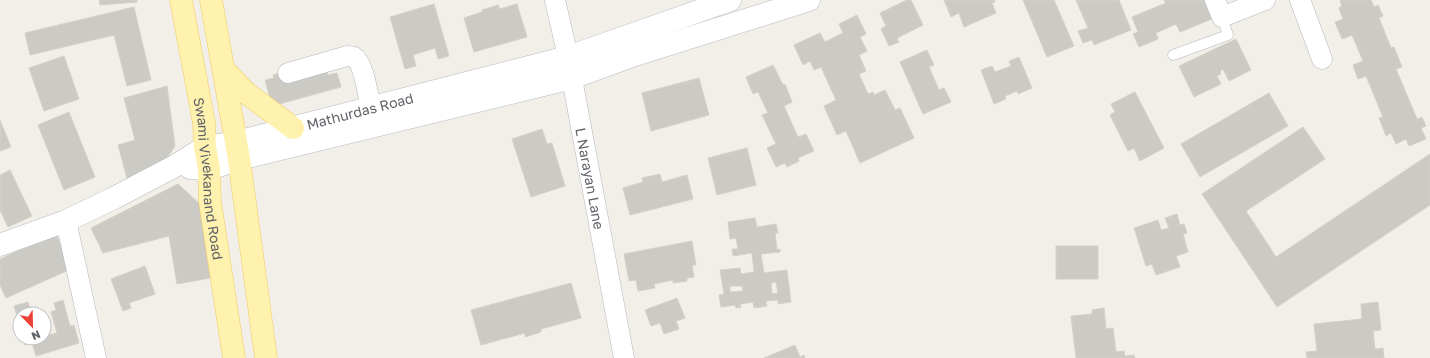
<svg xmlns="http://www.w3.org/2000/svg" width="1430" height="358" font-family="'Golos Text',sans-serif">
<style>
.building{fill:#cccac5;stroke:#d6d1c6;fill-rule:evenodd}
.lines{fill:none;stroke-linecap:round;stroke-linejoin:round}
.lane-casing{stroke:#b5b8bc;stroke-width:11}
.street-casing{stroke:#b5b8bc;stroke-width:21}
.secondary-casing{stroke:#b6babf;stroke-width:23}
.primary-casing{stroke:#f2c960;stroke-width:23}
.lane{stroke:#fff;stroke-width:10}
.street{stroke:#fff;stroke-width:20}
.secondary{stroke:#fff;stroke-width:22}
.primary{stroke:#fff2af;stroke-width:22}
.labels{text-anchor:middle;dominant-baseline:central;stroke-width:3.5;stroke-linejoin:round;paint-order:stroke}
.street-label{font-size:14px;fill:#5f6368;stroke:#fff}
</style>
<rect width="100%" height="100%" fill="#f1efe8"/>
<path class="building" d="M99,0h38v2l-37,3z
M907,0h4l12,25 -26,13 2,4 -10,4 -8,-17 5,-3 -6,-13z
M944,0h50l1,2 -3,1 4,10 -32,14 -5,-14 -8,4z
M1023,0h31l20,46 -27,11z
M1076,0h43l12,30 -37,15 -2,-5 -9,3 -5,-12 10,-3z
M1164,0h40l8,19 -32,13 -4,-8 -20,9 2,6 -19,8 -6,-13 5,-2 -6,-15 34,-14z
M1340,0h31l3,7 4,-2 5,11 -4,2 12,30 3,-1 8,20 -6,2 21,50 5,-2 4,9 -5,2 5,11 -17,7 -3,-7 -10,5 -5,-11 -5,3 -7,-18 4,-1 -17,-41 -8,3 -5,-14 10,-4 -11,-26 -10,4 -7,-17 8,-3 -4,-11 3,-2z
M434,4l15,52 -11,3 -3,-11 -22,7 3,11 -11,3 -15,-52z
M517,4l10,33 -53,15 -10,-34 18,-6v-2l16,-5 2,4z
M134,7l17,73 -24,6 -13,-51 -84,20 -5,-22z
M857,15l9,19 -6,3 7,14 -8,4 7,16 -7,3 9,20 5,-2 1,3 11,-5 10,20 5,-2 14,30 -54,25 -14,-32 -9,4 -13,-29 12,-6 -15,-33 -7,3 -4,-9 -7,4 -9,-20 26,-12 5,9 18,-9 -4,-9z
M1236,39l15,31 -22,11 -6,-12 -3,2 1,3 -4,2 4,8 -27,13 -15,-31z
M927,50l7,15 -5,2 10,23 5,-2 7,14 -28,12 -23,-52z
M64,56l15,43 -35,12 -15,-43z
M1019,57l13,31 -14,6 -1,-3 -12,5 1,3 -12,5 -13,-34 11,-4 3,6 16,-6 -2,-5z
M773,65l10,20 2,-1 7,18 -8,4 14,31 8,-3 8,17 -16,7 1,3 -12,6 -2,-4 -9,4 -9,-19 9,-4 -14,-29 6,-2 -10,-21 -5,2 -7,-17z
M326,67l2,8 9,-2 4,14 -69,19 -7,-26 9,-2 -1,-3 7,-2z
M699,78l10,37 -58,16 -9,-38z
M167,86l8,60 -15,22 -33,10 -9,-33 17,-5 -11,-42z
M1135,92l29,56 -24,13 -6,-13 -6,3 -18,-36 5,-3 -4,-8z
M1269,93l19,33 -88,51 -19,-33z
M69,112l26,65 -31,13 -26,-65z
M0,120l11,27 -11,4z
M1303,127l22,32 -79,52 30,46 154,-103v51l-153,102 -75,-113z
M542,129l5,15 5,-1 13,43 -34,11 -19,-58z
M747,148l9,37 -39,10 -9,-37z
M10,170l22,46 -24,11 -8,-17v-35z
M660,174l2,8 25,-7 6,24 -63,16 -7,-27 20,-6 -1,-4z
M178,184l23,21 9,73 -33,6 -8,-48 -66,17 -12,-25z
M1177,214l3,11 4,-1 3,9 -4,1 5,18 -12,4 4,11 -24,8 -4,-11 -6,2 -12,-38 24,-8 3,10 8,-2 -4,-10z
M755,218l2,9 19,-3 2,9h-3l2,17 3,-1v3l-19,2 3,19 23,-3 4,32 -13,2v-4l-12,1 1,5 -13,2 -1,-6 -13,2 1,3 -5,1 -1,-3 -14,2 -2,-12 5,-1 -4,-24 20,-2 1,6 13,-2 -2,-19 -19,3 -1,-7h6l-2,-11 -6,1 -2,-17zM776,282l2,11 -6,1 -1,-11zM730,286h12l1,5 -13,1z
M56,234l15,35 -65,29 -6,-13v-26z
M692,241l4,24h-4l2,12 -7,1v3l-14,2v-3l-19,4 1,4 -17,3 -2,-11 -7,1 -5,-27z
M1056,246h42v33h-42z
M145,266l10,28 -26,9 2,5 -8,3 -12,-32z
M571,283l10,35 -40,11v3l-16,5v-4l-44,12 -10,-35z
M677,298l8,20 -9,3 3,8 -15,5 -4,-11 -9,3 -6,-16z
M63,300l7,26 4,-1 5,18 -43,13 -4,-13 -7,2 -2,-7h21v-2l13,-3 -6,-21 5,-2 -2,-7z
M28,302l3,12h-11v12l-6,-20z
M1378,302l3,28 -8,1 2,18 8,-1 1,10h-77l-1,-6 11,-1 -3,-27 48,-5 -1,-15z
M1104,308l2,21 7,-1 3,24 8,-1 1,5 9,-1 1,3h-59l-5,-42 21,-2v-4z
M795,345l5,12 4,-2 1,3h-41z"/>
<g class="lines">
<defs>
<path id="lane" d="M1173,55l55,-20 -6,-18"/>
<g id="street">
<path id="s1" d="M555,0l13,57 56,301"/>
<path d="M1215,0l7,17 43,-17"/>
<path d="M1300,0l22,59"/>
<path d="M288,73l59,-17c3,0 5,0 7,1 10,6 14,39 17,51"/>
<path d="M66,221l30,137"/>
</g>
<g id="secondary">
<path d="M190,168l19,1 30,-10 333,-81 63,-23 174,-55"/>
<path id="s2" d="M0,245l66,-24 48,-23 61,-32 30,-19 32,-5 331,-85 162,-57"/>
</g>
<g id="primary">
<path id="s3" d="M181,0l23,123 1,24 4,22 1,33 24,156"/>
<path d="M211,0l28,159 27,199"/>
<path d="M224,70l21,22 48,36"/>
</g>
</defs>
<use href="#lane" class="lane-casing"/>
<use href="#street" class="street-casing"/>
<use href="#secondary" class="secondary-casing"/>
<use href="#primary" class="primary-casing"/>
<use href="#lane" class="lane"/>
<use href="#street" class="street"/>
<use href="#secondary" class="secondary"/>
<use href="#primary" class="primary"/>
</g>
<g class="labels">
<g class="street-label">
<text stroke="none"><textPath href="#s2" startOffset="387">Mathurdas Road</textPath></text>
<text stroke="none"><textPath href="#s3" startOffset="181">Swami Vivekanand Road</textPath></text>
<text stroke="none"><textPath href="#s1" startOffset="182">L Narayan Lane</textPath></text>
</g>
</g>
<g transform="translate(32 326) rotate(157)"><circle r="19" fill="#ffffff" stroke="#bfc1c3"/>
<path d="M0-3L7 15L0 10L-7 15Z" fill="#ea4335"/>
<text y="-6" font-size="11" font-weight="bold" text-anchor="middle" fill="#5f6368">N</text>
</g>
</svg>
